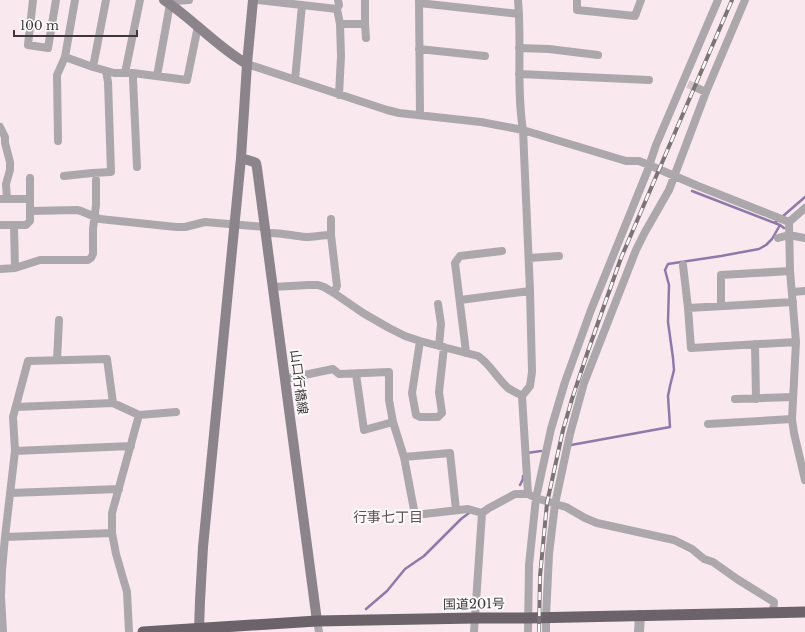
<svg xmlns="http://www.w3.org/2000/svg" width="805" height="632" font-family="'Libre Baskerville','Noto Sans JP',serif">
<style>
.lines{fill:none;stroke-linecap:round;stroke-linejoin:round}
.stream{stroke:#8e7aa9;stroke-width:2.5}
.minor-tunnel{stroke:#d4c6ca;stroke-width:8;stroke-dasharray:8 4;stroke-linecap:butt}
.minor{stroke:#aca7ab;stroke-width:8}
.tertiary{stroke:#aca7ab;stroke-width:10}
.secondary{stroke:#8c848b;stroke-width:10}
.trunk{stroke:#6b626a;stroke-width:11}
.rail-casing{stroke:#7c7376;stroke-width:4}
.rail{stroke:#fdfafb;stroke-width:2.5;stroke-dasharray:8;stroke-linecap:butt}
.labels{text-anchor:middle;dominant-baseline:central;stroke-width:4;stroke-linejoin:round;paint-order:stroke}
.street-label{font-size:13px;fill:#3e383a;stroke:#fdfafb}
.neighbourhood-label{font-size:14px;fill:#5d4f54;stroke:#fdfafb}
</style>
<rect width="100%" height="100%" fill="#f9e9ee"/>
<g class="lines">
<path class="stream" d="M692,191l88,34
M775,223l30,-26
M571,445l99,-18 -2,-31 2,-10 4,-16 -1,-12 -5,-36 1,-37 -4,-15 3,-6 53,-8 38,-7 7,-4 6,-6 8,-14 4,3
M527,453l14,-2
M520,485l3,-6v-3
M366,609l21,-18 18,-22 19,-13 37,-37 8,-6"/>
<path class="minor-tunnel" d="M688,84l9,4"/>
<path class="minor" d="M33,0l-5,45 20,3 8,-48
M75,0l-10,57 28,10 21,6h19l54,7 11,-54
M258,0l79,9
M338,0l1,5 -2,4 3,15 1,32 -2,39
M365,0v24l1,14
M419,0l1,115
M518,0c4,43 -2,87 5,130l7,161 2,81 -2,14 -8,10 6,98
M577,0v10l58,6 6,-16
M419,3l100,11
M340,24h25
M519,48l30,1 49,6
M419,49l66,7
M247,64l140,46 12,3 82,9 42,8 103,31h13l10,4 49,21 91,36
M93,67l13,-67
M125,73l15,-73
M133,73v6l4,88
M519,74l130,6
M157,76l13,-72 6,-3 13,-1
M295,80l7,-75
M697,88l9,4
M0,127l5,10v6l5,19v8l-4,14 1,15
M58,141l-1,-66 8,-18
M64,176l28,-3 19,-1 -3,-90 -2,-11
M0,199h30v12
M30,199v-21
M331,219v16l6,51 -3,7
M789,222l1,49 6,71 -4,77 2,14 11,47
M789,222l16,-14
M0,225h26l4,-4v-10l47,-1 4,1 19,8 76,8h9l20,-5 60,5
M14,225l1,43
M266,233c15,-1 26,3 40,4 8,0 17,-2 25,-2
M778,238l11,-3 16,3
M529,258l30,-2
M683,265l5,43 3,40 105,-6
M0,269l15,-1 25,-8h48l3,-2 2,-4v-25l3,-24v-25
M273,287l35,-2h10l6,2 10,6 29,20 26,15 16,8 15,5 58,15c12,8 19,22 30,32 4,3 10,5 14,8
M792,292l13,-1
M460,300l70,-9
M438,304l3,20 -2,22
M721,306v-31l69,-4
M688,308l105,-6
M420,341l-8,52 4,22 4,2h18l4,-4 -3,-21 5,-45
M755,344l1,55
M466,353l-1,-9 -10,-81 5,-7 42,-5
M57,360l2,-40
M356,374l8,56 29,-8
M285,379l48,-10 6,5 50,-2v28l4,22 11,35 11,58 53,-6 14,4
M735,399l58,-2
M16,407l97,-4 26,12
M708,424l84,-5
M15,451l116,-5
M404,457l46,-4 6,57
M10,493l109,-4
M112,533v-20l27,-98 37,-3
M5,537l107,-4 4,21 11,38 2,40
M317,621l2,11
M3,632l-2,-36 1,-26 3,-33 10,-86 -2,-34 15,-56 79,-2 6,44
M474,632l8,-119 7,-5 26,-14h13l8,4 30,9 19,11 12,5 77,17 18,9 12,10 9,3 24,17 37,23 -1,10
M528,632l1,-67 7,-67 15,-69 14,-47 26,-72 56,-138 9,-27 62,-145
M546,632v-15l3,-63 6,-50 15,-70 14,-51 52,-133 9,-18 24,-42 37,-98 39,-92"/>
<path class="tertiary" d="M639,632l1,-17"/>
<path class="secondary" d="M164,0c29,19 53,47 83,64
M241,158l13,4 2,1 1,5 60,453
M199,629l1,-28 3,-54 38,-389 6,-94 6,-64"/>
<path class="trunk" d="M143,632l174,-11 158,-3h53l277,-6"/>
<defs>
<path id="rail" d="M539,632l1,-56 7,-73 16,-73 9,-31 16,-48 33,-93 111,-258"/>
</defs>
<use href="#rail" class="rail-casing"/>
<use href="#rail" class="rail"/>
</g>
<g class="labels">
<g class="street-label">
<text transform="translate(299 382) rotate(83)">山口行橋線</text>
<text transform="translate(474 604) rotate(-1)">国道201号</text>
</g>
<g class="neighbourhood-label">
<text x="388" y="517">行事七丁目</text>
</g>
</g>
<path d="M14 30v6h123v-6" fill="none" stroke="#3e383a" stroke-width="2"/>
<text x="20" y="30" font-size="12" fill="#3e383a" stroke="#fdfafb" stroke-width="3" paint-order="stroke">100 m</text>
</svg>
